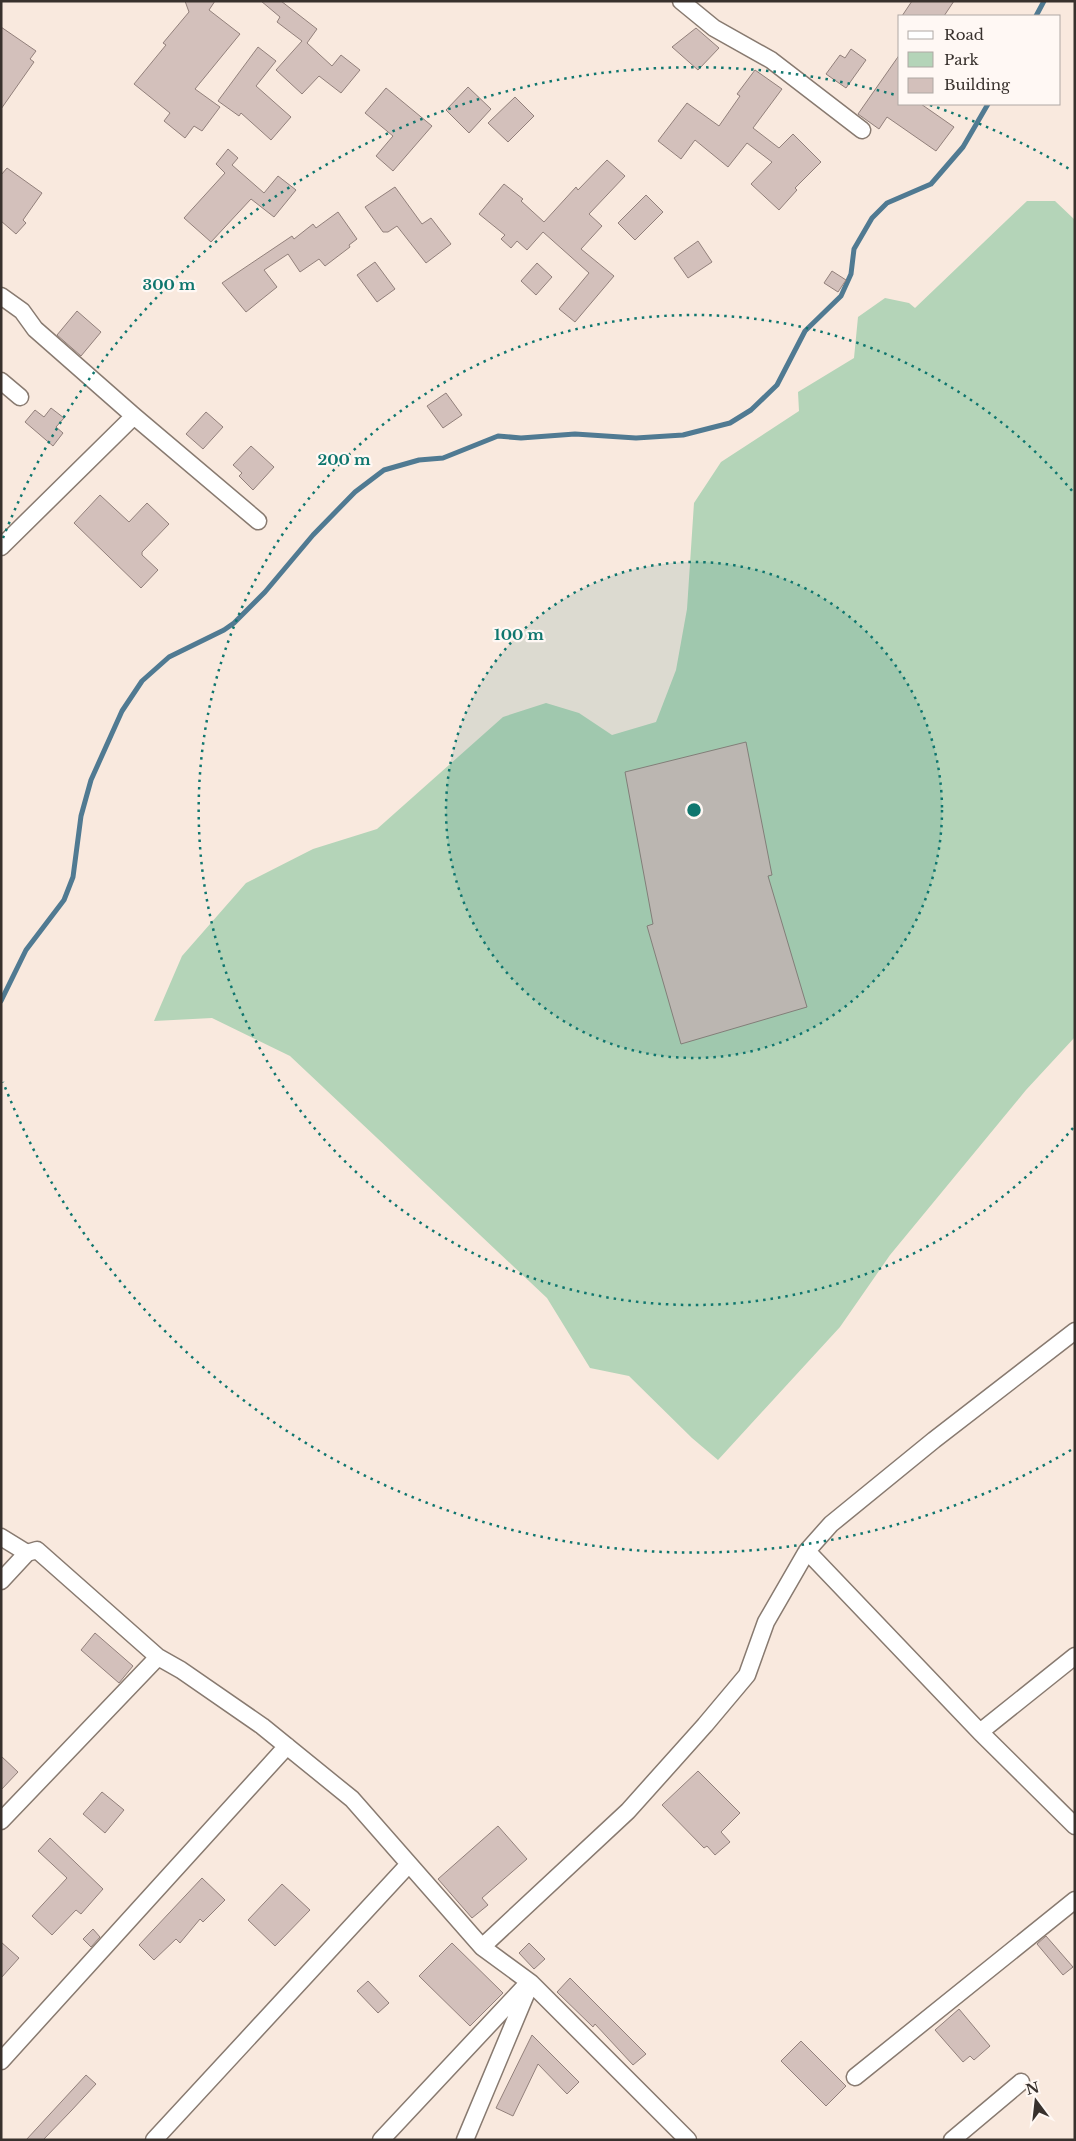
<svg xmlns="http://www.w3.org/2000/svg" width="1076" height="2141" font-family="'Libre Baskerville',serif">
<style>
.green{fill:#b4d4b8}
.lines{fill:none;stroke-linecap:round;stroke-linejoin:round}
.stream{stroke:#507a92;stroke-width:5}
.building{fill:#d3c0bb;stroke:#92807b}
.minor-casing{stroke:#887a70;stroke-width:19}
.minor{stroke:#fff;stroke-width:16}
.ring{fill:none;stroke:#0f766e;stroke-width:2.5;stroke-dasharray:2.5 5}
.centre{fill:#0f766e;stroke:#fff8f4;stroke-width:2.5}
.ring-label{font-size:15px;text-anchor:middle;font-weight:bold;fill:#0f766e;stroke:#fff8f4;stroke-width:4.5;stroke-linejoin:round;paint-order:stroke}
</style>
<rect width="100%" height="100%" fill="#f9e9de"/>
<path class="green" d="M1027,201h28l20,19v817l-49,53 -136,165 -50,72 -122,133 -26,-22 -63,-62 -39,-8 -43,-70 -257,-242 -78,-38 -58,3 28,-65 64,-73 67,-34 64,-20 126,-112 43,-14 33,10 33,22 44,-13 20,-52 11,-61 7,-106 27,-41 78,-51 -1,-19 56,-34 4,-41 27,-19 24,5 6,5z"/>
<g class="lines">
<path class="stream" d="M1036,16l8,-15
M1,1001l25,-51 38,-50 9,-23 8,-61 10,-36 31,-69 20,-30 27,-24 55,-27 10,-7 31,-31 48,-57 42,-43 29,-22 35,-10 24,-2 55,-22 23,2 54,-4 61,4 47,-3 47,-12 21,-13 26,-25 28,-54 36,-35 10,-22 3,-25 18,-31 15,-15 44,-19 32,-37 25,-43"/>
</g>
<path class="building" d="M185,1h30l-6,9 31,24 -45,55 25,18 -18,24 -8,-5 -9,12 -21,-17 6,-8 -36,-29 32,-39 -3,-2 26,-31z
M261,1h20l36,28 -10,14 25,23 9,-11 19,15 -19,23 -22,-17 -17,18 -26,-24 26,-29 -25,-19 3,-5z
M912,1h42l-10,15h-42z
M1,27l35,24 -6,8 4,3 -33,47z
M696,28l23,20 -21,22 -26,-23z
M258,47l18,14 -20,25 35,31 -20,23 -30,-27 -2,3 -21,-15z
M851,49l15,11 -20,28 -20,-14 14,-19 5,3z
M900,54v50h21l33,23 -18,24 -49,-34 -8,12 -21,-15z
M755,70l27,19 -29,39 26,20 14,-14 28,28 -26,26 2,2 -18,20 -28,-26 21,-22 -25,-19 -19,24 -33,-27 -14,19 -23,-18 29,-38 32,23 21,-30 -3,-2z
M468,87l23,22 -22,24 -23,-23z
M386,88l46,38 -39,45 -17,-15 17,-20 -28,-23z
M515,97l19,19 -26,26 -20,-19z
M228,149l10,9 -6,7 32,28 14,-17 18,14 -22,27 -23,-18 -40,43 -27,-24 41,-45 -9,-9z
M607,160l18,16 -36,38 13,12 -21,23 33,27 -39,46 -16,-13 30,-36 -46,-41 -16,18 -10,-9 -6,7 -10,-9 4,-4 -26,-21 25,-30 19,15 -2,2 23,21 32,-35 2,3z
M7,168l35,25 -19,27 3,3 -10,11 -15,-13v-46z
M395,187l27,37 9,-6 20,26 -25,19 -29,-37 -9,6h-5l-18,-25z
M646,195l17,17 -28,28 -17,-17z
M338,212l19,27 -8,6 1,2 -25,19 -6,-7 -19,13 -12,-18 -24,16 13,17 -31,25 -24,-29 70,-47 2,3 19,-15 3,4z
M698,241l14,21 -24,16 -14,-20z
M375,262l20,27 -18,13 -20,-27z
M537,263l15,14 -16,18 -15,-14z
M832,271l14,9 -8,12 -14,-9z
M77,311l24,21 -20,24 -24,-21z
M446,393l16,22 -19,13 -16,-22z
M51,408l13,10 -8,9 7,6 -10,13 -28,-24 10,-12 9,7z
M206,412l17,15 -20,22 -17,-15z
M251,446l23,21 -21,23 -14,-14 3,-3 -9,-8z
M100,495l29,27 18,-19 22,21 -27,28v3l16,15 -17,18 -67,-65z
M746,742l26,133 -4,1 39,131 -126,37 -34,-118 6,-2 -28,-152z
M95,1633l38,33 -14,17 -38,-33z
M1,1756l17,16 -17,18z
M698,1771l42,42 -19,19 9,10 -15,13 -8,-9 -3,2 -42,-43z
M102,1792l22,18 -19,23 -22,-19z
M498,1826l29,33 -45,39 6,7 -16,13 -34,-39z
M50,1838l53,51 -22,25 -5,-4 -24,25 -20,-19 35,-38 -29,-27z
M202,1878l23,22 -22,22 -3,-3 -20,24 -4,-4 -22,21 -15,-15z
M282,1884l28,26 -35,36 -27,-26z
M93,1929l7,8 -9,10 -8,-8z
M1046,1936l27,31 -10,8 -26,-31z
M1,1942l18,16 -18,20z
M452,1943l51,50 -33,33 -51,-50z
M529,1943l16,16 -11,10 -15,-16z
M570,1978l76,76 -13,11 -38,-41 -2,3 -36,-35z
M368,1981l21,22 -11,10 -21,-22z
M959,2009l31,37 -16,14 -4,-4 -7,6 -28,-32z
M532,2035l47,47 -12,12 -29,-30 -25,52 -17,-8z
M801,2041l45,45 -20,20 -45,-45z
M86,2075l10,9 -25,27 -28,29h-17z"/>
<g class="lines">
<defs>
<path id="minor" d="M681,1l33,27 57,32 91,70
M1,296l21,15 13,18 99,87 124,105
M1,381l19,16
M1,547l133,-131
M1,1537l26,16 10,-3 121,107 23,13 81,56 90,73 130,148 49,36 157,157
M807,1551l173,181 95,94
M1,1581l26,-28
M980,1732l95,-76
M1,1821l157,-164
M482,1947l146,-136 77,-86 42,-50 19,-53 41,-71 24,-27 103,-84 141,-109
M1,2061l286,-315
M855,2077l220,-177
M154,2140l255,-276
M381,2140l148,-158
M465,2140l64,-153
M952,2140l69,-58"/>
</defs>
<use href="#minor" class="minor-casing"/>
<use href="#minor" class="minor"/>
</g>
<circle cx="694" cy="810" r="248" fill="#0f766e" fill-opacity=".12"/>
<g class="ring">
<circle cx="694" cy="810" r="248"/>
<path d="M1073 1128A495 495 0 1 1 1073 492"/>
<path d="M1071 1450A743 743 0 0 1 3 1082M3 538A743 743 0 0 1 899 96M930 105A743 743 0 0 1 1071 170"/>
</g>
<circle cx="694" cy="810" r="8" class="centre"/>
<g class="ring-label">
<text x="169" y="290">300 m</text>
<text x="344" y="465">200 m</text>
<text x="519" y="640">100 m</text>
</g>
<rect width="1076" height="2141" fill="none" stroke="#38312d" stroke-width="5"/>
<rect x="898" y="15" width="162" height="90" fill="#fff8f4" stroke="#afa8a4"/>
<rect x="908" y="31" width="25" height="8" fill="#ffffff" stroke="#afa8a4"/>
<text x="944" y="40" font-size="15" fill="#38312d">Road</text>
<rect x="908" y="52" width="25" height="15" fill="#b4d4b8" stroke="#afa8a4"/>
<text x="944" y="65" font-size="15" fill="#38312d">Park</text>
<rect x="908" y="78" width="25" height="15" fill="#d3c0bb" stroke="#afa8a4"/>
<text x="944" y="90" font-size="15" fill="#38312d">Building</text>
<g transform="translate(1036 2101) rotate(345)" stroke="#fff8f4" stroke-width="4" paint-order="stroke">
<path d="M0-4L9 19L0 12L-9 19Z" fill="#38312d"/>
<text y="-8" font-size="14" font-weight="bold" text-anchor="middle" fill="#38312d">N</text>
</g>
</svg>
